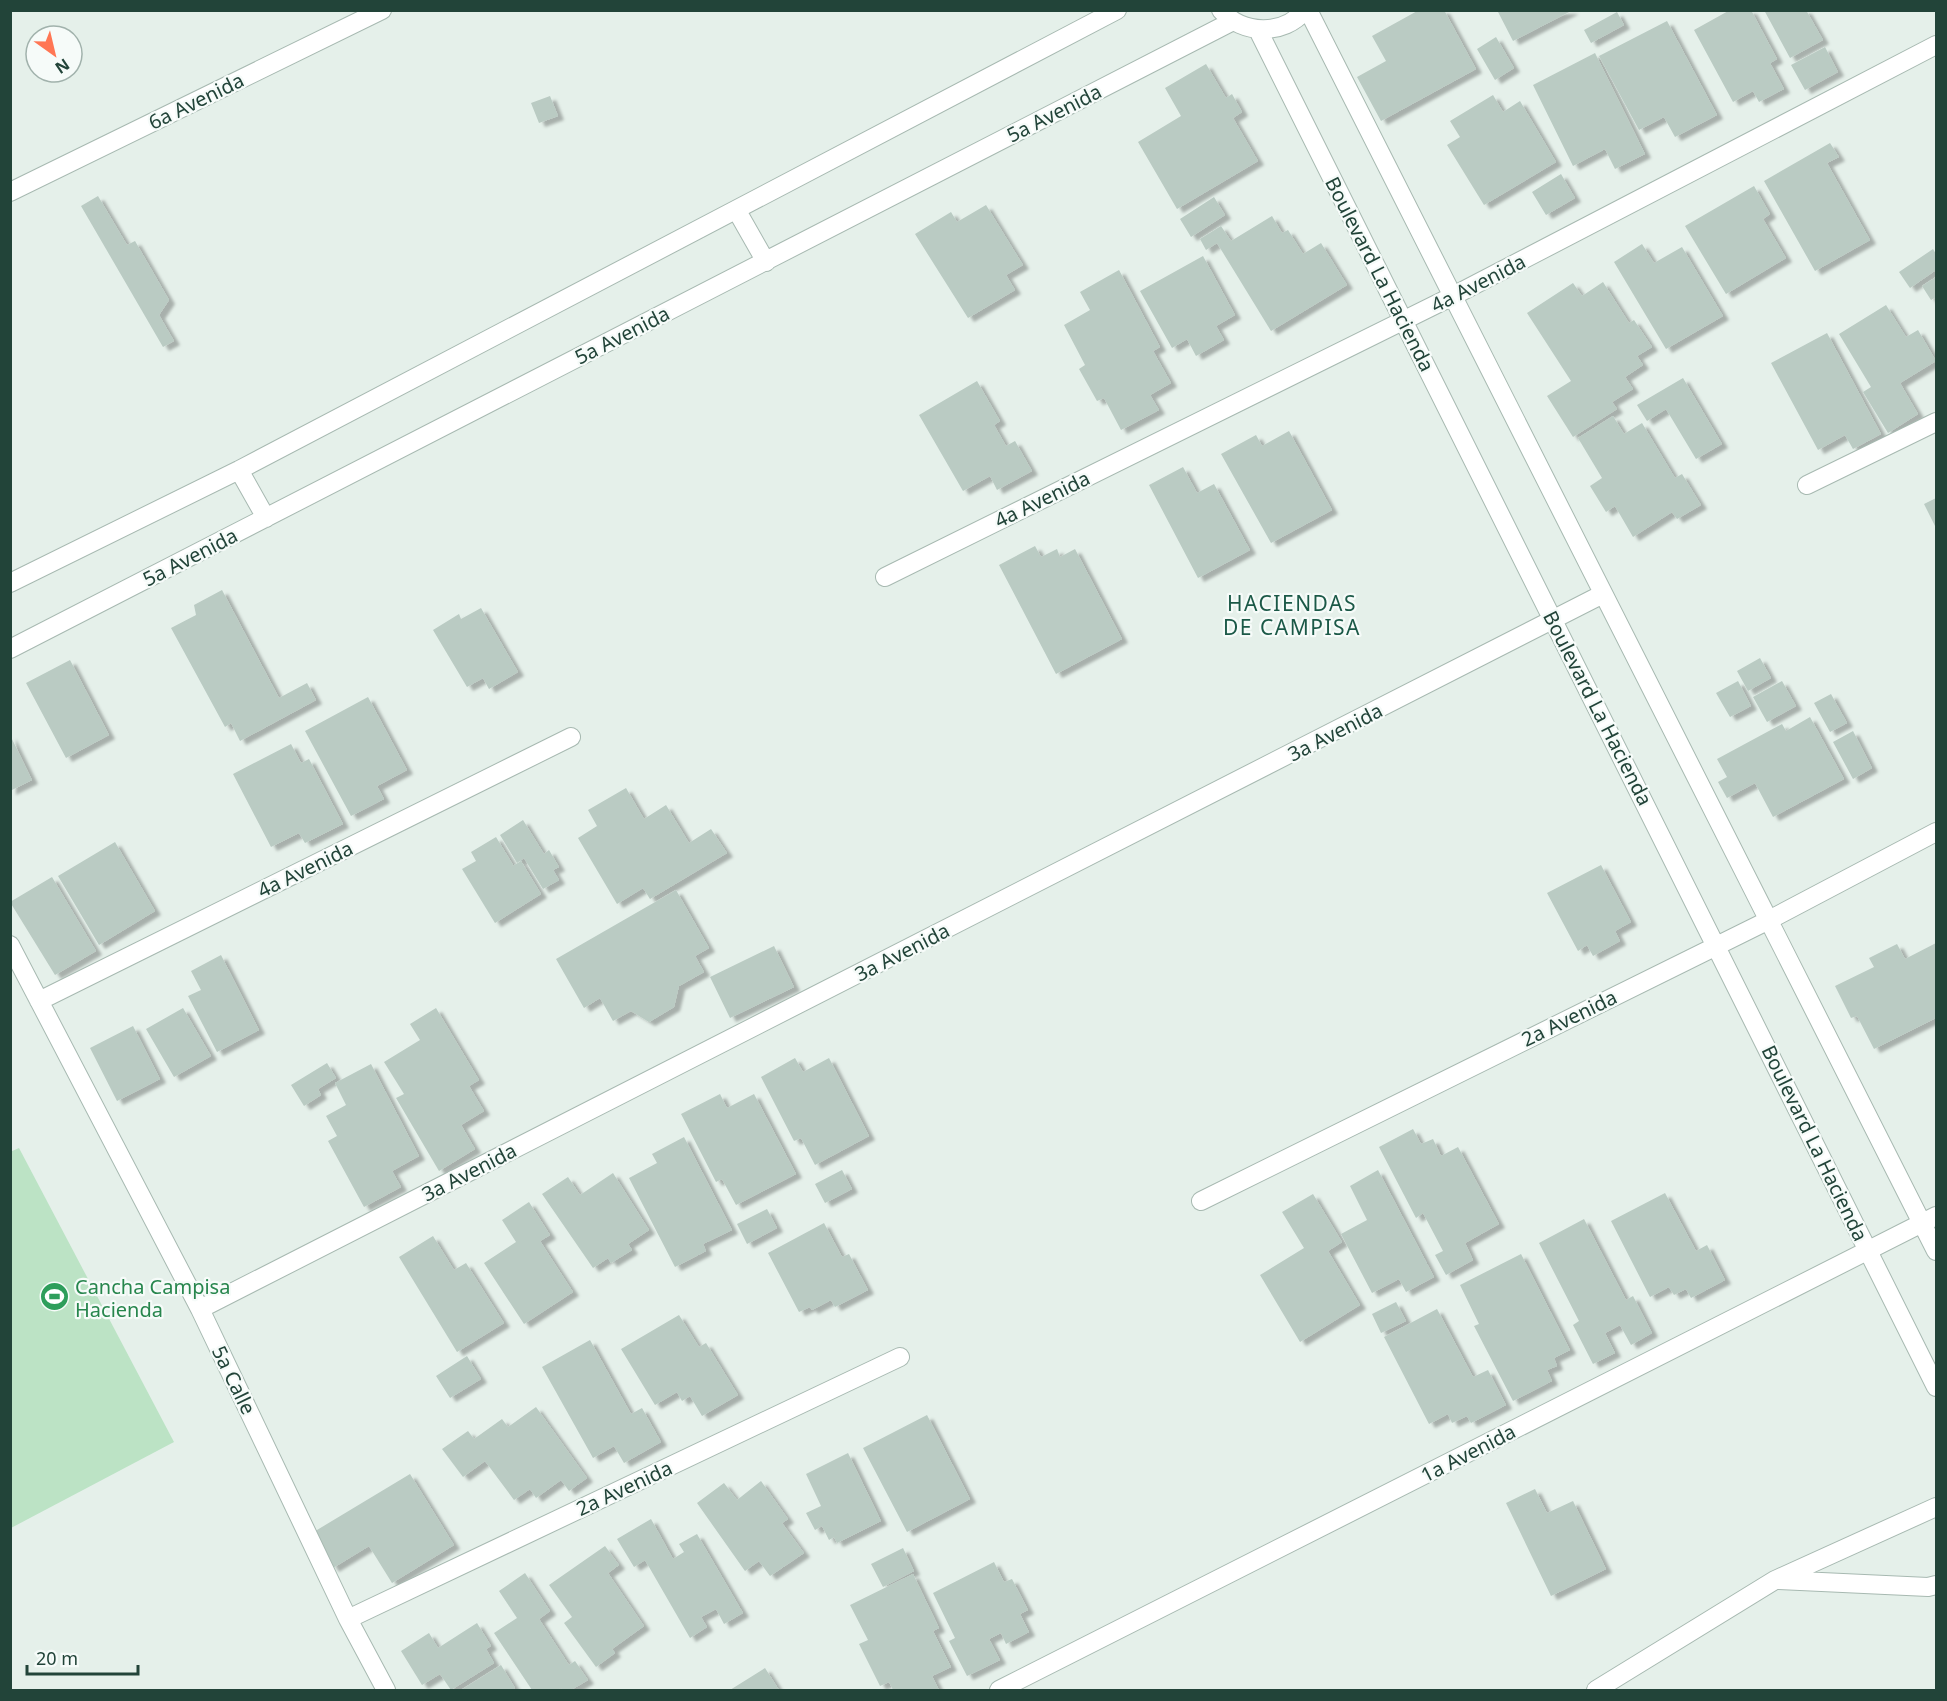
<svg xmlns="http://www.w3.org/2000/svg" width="1947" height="1701" font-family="'Noto Sans',sans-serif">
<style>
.park{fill:#bce3c5}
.building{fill:#bacbc3;filter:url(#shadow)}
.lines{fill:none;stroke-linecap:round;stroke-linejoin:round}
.street-casing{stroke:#a7b9b1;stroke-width:20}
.street{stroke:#fff;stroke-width:18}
.labels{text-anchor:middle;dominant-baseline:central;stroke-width:4.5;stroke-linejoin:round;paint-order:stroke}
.street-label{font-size:20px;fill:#224439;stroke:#f6fbf9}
.leisure-label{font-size:20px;fill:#27864d;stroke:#f6fbf9;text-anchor:start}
.neighbourhood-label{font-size:21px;letter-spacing:1.5px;fill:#1b5947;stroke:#f6fbf9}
</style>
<defs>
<filter id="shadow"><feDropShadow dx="6" dy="4" stdDeviation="1.5" flood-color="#0004"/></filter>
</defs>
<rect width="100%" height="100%" fill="#e5f0ea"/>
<path class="park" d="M19,1148l155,294 -163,86 -1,-376z"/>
<path class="building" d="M1419,10h25l32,59 -95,52 -24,-44 29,-16 -14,-25z
M1497,10h76l-60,31z
M1730,10h21l26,49 -7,4 14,26 -25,13 -6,-11 -20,11 -39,-72z
M1764,10h42l17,30 -33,18z
M1617,12l7,13 -33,18 -7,-13z
M1667,21l50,94 -42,22 -11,-20 -25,13 -40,-74z
M1496,37l18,31 -19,12 -18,-31z
M1825,47l13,25 -33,18 -14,-25z
M1595,53l50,101 -30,15 -10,-20 -32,17 -40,-81z
M1206,64l20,34 6,-4 10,18 -9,6 25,43 -81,48 -39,-67 43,-26 -16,-28z
M1493,95l10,17 17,-11 36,61 -72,43 -37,-60 13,-8 -10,-16z
M550,96l8,20 -19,7 -8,-20z
M1830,143l9,14 -12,6 43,77 -55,31 -51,-90z
M1561,174l14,24 -29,17 -14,-23z
M1754,186l16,28 -7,5 23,39 -60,36 -41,-68z
M98,196l29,49 8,-4 34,59 -10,15 15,26 -11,6 -82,-141z
M1214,197l11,18 -34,22 -11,-18z
M986,205l37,60 -17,10 9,15 -47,28 -53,-84 36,-22 6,10z
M1272,216l10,17 6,-3 15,24 18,-11 26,42 -76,46 -54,-88 -11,7 -6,-11 21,-13 10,15z
M1642,244l12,19 28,-16 41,69 -57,33 -52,-87z
M1933,249l3,5v16l-26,18 -11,-16z
M1203,256l32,59 -19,11 8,14 -28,16 -9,-17 -15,9 -32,-57z
M1119,270l41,77 -7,4 18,32 -21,12 9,15 -38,20 -17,-32 -7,3 -18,-32 6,-4 -21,-40 26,-15 -10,-18z
M1936,277v20l-5,3 -9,-14z
M1603,282l26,41 5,-3 18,27 -15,9 6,9 -18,12 8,12 -21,13 5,7 -44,28 -26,-41 24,-15 -44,-68 46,-30 9,13z
M1886,305l20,32 12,-7 18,31 -36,22 18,31 -30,19 -25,-41 8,-5 -32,-53z
M1827,333l54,101 -28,15 -8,-14 -27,15 -47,-87z
M1683,378l39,66 -26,15 -30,-50 -19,12 -10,-16z
M977,381l23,40 -6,4 12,21 9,-5 17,30 -35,19 -7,-14 -27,15 -44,-76z
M1613,416l11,18 18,-11 33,55 7,-4 19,31 -24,14 -5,-7 -39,25 -18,-31 -9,6 -16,-26 12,-8 -24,-40z
M1289,431l43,79 -61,33 -50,-89 35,-19 6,11z
M1183,467l14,26 17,-9 36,66 -52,28 -49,-93z
M1936,498v30l-12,-24z
M1035,546l6,11 16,-8 3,8 15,-8 47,90 -66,35 -57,-109z
M222,590l57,108 28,-15 9,17 -76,41 -9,-18 -6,4 -54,-99 25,-13 -2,-10z
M481,608l37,64 -29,17 -6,-11 -16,9 -34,-57 26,-16 2,5z
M1760,658l11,20 -23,13 -11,-20z
M70,660l39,75 -43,23 -40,-75z
M1738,681l13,25 -21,11 -14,-24z
M1782,681l14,25 -29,16 -14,-25z
M1831,694l16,29 -17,9 -16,-29z
M368,697l39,73 -30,16 7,13 -33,17 -46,-85z
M1810,717l34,62 -71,38 -18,-34 -28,15 -9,-16 9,-5 -10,-18 65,-35 4,7z
M1853,731l19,37 -19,11 -20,-37z
M10,735l22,45 -22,11z
M291,744l10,19 8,-4 34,65 -38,19 -6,-10 -28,14 -38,-73z
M626,788l18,31 22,-14 23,38 22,-14 16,24 -77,46 -7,-11 -26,16 -39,-66 19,-12 -9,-16z
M523,820l21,34 5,-4 10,17 -6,3 6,10 -16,9 -19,-31 -7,5 -17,-28z
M496,837l17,28 -2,2 10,-6 20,33 -46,29 -33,-54 14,-8 -5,-9z
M115,842l40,69 -56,34 -41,-69z
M1601,865l30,57 -16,9 5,10 -27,15 -6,-11 -9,6 -31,-58z
M52,877l44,74 -41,24 -45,-73z
M676,890l33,58 -14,8 9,16 -25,14 -5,21 -25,15 -18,-11 -18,10 -13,-23 -16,10 -28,-49z
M1936,943v75l-62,31 -17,-33 -6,2 -16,-32 39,-19 -5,-9 28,-14 8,15z
M774,946l20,41 -64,31 -20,-41z
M221,955l38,75 -42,22 -29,-56 13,-6 -10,-19z
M183,1008l28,48 -37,21 -28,-48z
M436,1008l43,72 -10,6 15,25 -23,14 14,24 -36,22 -43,-73 8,-4 -20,-32 36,-22 -10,-16z
M133,1026l27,53 -43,22 -27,-53z
M795,1058l8,14 26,-14 40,78 -54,29 -14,-27 -7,3 -33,-64z
M327,1063l9,15 -18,11 3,6 -17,11 -13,-21z
M371,1064l48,92 -27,15 9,16 -37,20 -36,-66 9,-5 -11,-20 20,-11 -11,-22z
M720,1094l7,14 27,-14 42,80 -60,31 -14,-26 -6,3 -35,-68z
M1413,1129l8,15 12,-5 8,17 17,-9 41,77 -34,19 8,17 -27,15 -11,-20 8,-4 -20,-38 -7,5 -37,-71z
M684,1137l48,93 -29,14 3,7 -31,16 -46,-89 28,-15 -5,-9z
M842,1170l10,19 -27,14 -10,-19z
M1378,1170l56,107 -28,15 -7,-13 -27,14 -31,-59 26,-14 -17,-34z
M613,1173l36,57 -21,14 4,6 -21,13 -3,-5 -15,10 -51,-74 26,-17 12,18z
M1665,1193l31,58 11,-6 18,35 -34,18 -5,-9 -12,6 -5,-8 -19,10 -39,-76z
M1313,1194l29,48 -14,9 32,54 -60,37 -40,-67 44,-27 -22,-36z
M529,1202l21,33 -10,6 33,51 -49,32 -40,-61 32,-21 -14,-22z
M767,1209l10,19 -30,16 -10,-20z
M1584,1219l42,81 7,-4 19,37 -21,12 -11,-20 -15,8 10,20 -22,11 -20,-39 6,-4 -40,-78z
M824,1223l18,34 7,-3 19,36 -33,17 -4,-7 -19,10 -2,-3 -11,5 -31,-59z
M433,1236l21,34 12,-7 38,60 -47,29 -58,-95z
M1521,1254l49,96 -16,8 3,8 -10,4 5,11 -39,20 -39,-75 5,-2 -19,-39z
M1396,1302l10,19 -25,12 -9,-19z
M1437,1309l36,68 15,-7 18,35 -35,18 -4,-7 -15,7 -4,-9 -19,10 -45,-87z
M679,1315l20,32 7,-4 32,52 -36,21 -12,-20 -8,5 -5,-9 -22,13 -34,-56z
M590,1340l41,74 11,-6 19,34 -37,21 -10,-17 -21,12 -51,-91z
M467,1356l14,23 -31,19 -14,-22z
M536,1407l51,71 -18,13 -8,-11 -25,18 -6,-9 -16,11 -29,-39 -22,16 -21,-28 26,-18 6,8 28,-20 6,8z
M927,1415l43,84 -63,33 -44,-84z
M848,1453l33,68 -44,22 -3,-6 -5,3 -7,-14 -7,4 -9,-17 15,-7 -15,-32z
M410,1474l44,71 -62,38 -23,-37 -36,22 -21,-35z
M761,1481l27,38 -6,4 22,30 -34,23 -11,-15 -14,10 -48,-68 27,-20 13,17z
M1535,1489l12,24 26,-12 33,68 -55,27 -45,-93z
M651,1519l22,40 11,-7 -5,-8 18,-10 46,79 -19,11 -8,-15 -15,8 6,10 -17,11 -45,-78 -11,7 -17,-28z
M605,1546l14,19 -11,8 36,53 -32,23 3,4 -19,14 -32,-44 8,-6 -23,-32z
M903,1548l11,23 -31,16 -12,-23z
M994,1562l10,20 8,-3 16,31 -8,4 9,18 -23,12 -5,-11 -12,6 11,21 -33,16 -18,-35 6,-3 -22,-45z
M525,1573l25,38 -11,8 30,46 6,-4 13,19 -17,10h-8l-2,-2 -5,2h-24l-38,-57 23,-15 -18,-27z
M913,1574l26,54 -6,3 18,36 -19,9 7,14h-46l-4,-8 -9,4 -21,-42 9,-4 -18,-35z
M477,1623l14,23 -5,3 8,14 -43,27 -11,-16 -18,11 -21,-34 28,-18 9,15z
M501,1665l14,23 -3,2h-51z
M765,1668l14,22h-49z"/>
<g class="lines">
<defs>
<path id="street" d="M1221,10c21,25 63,26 84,0
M1308,10l628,1241
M1258,30l678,1357
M10,192l372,-182
M737,211l29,51
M239,470l27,48
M1807,485l129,-63
M885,577l568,-281 483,-251
M10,583l229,-113 878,-460
M10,649l1223,-628
M10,945l190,364 148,310 38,71
M39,1001l532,-264
M1201,1201l568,-281 167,-88
M200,1309l1403,-715
M1779,1580l149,7 8,-2
M348,1619l552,-262
M999,1690l937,-474
M1596,1690l179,-110 161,-73"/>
</defs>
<use href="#street" class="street-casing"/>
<use href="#street" class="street"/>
</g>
<defs>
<symbol id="stadium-disc" viewBox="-11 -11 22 22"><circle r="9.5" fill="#2e9e5b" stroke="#f6fbf9"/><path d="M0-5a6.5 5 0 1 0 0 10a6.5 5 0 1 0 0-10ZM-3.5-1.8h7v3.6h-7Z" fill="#fff"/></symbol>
</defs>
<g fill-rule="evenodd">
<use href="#stadium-disc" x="38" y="1280" width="33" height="33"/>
</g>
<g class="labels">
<g class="street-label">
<text transform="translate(196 101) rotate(-26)">6a Avenida</text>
<text transform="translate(1054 113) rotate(-27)">5a Avenida</text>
<text transform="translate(1380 274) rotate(63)">Boulevard La Hacienda</text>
<text transform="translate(1478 283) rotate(-27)">4a Avenida</text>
<text transform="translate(622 335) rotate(-27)">5a Avenida</text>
<text transform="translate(1042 499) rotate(-26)">4a Avenida</text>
<text transform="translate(190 557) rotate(-27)">5a Avenida</text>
<text transform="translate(1598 708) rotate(63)">Boulevard La Hacienda</text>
<text transform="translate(1335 732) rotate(-27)">3a Avenida</text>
<text transform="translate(305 869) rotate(-26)">4a Avenida</text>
<text transform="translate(902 952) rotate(-27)">3a Avenida</text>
<text transform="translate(1569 1018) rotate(-26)">2a Avenida</text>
<text transform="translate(1815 1143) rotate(64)">Boulevard La Hacienda</text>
<text transform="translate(469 1172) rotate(-27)">3a Avenida</text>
<text transform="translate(234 1380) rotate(64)">5a Calle</text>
<text transform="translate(1468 1453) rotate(-27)">1a Avenida</text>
<text transform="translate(624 1488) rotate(-25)">2a Avenida</text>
</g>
<g class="leisure-label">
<text x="75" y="1286">Cancha Campisa<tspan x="75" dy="23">Hacienda</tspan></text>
</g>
<g class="neighbourhood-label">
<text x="1292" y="603">HACIENDAS<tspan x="1292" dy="24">DE CAMPISA</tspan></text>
</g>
</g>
<rect width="1947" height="1701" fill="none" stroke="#224439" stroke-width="24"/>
<g transform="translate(54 54) rotate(146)"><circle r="28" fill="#f6fbf9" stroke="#a1b2ac" stroke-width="1.5"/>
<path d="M0-4.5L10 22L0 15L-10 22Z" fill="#ff7654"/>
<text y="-9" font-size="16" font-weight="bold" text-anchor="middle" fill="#224439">N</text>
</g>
<path d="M27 1665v9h111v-9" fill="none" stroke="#224439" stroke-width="3"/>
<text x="36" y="1665" font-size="18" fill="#224439" stroke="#f6fbf9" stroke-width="4.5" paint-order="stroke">20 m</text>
</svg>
